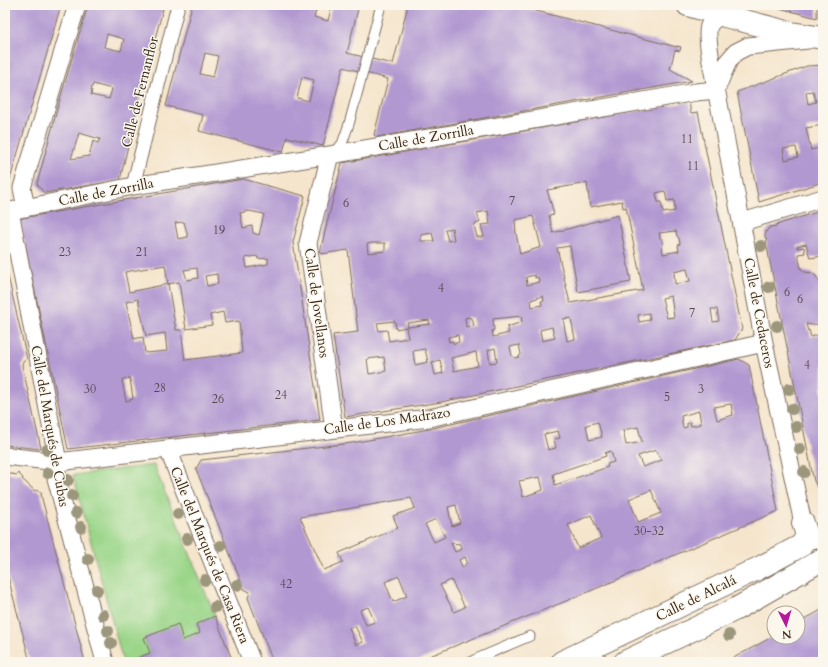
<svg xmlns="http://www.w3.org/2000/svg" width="828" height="667" font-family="Cardo,serif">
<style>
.green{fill:#9ad588;stroke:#6a8053}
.building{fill:#b198d1;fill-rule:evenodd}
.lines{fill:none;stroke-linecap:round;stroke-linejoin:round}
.service-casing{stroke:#7c6b5b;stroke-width:11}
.pedestrian-casing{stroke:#7c6b5b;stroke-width:15}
.minor-casing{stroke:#7c6b5b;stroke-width:19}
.tertiary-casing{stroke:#7c6b5b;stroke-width:24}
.service{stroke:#fff;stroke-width:9}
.pedestrian{stroke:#fff;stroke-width:13}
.minor{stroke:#fff;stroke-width:17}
.tertiary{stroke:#fff;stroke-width:22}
.tree{fill:#9c967b}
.labels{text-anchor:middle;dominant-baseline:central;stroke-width:3;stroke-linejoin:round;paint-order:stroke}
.number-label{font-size:12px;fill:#58464b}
.street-label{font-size:14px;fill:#3b2a1e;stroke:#fbf7ec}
</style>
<rect width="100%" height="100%" fill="#fbf7ec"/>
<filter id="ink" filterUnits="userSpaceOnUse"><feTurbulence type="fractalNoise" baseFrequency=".025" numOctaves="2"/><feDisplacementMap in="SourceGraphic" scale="8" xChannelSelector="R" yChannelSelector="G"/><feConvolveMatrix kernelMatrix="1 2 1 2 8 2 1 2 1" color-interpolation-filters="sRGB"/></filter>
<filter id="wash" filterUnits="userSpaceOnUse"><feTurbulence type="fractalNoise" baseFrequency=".012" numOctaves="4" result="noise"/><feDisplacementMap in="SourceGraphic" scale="16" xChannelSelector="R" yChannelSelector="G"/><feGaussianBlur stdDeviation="0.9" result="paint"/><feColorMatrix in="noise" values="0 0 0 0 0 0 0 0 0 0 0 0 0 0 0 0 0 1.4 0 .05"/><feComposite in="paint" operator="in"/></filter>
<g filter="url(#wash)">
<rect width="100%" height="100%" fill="#f5e5cc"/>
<path class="green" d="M154,465l61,151 -19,8 4,9 -16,7 -7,-15 -33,13 6,15 -22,9h-5l-50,-187z"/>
<g id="blocks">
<path class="building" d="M5,5h56l-55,188h-1z
M88,5h28l11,3 1,-3h36l-26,98 -18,77 -76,13 -7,-9 21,-78zM107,34l17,5 -3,12 -17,-4zM93,84l19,5 -3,10 -18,-4 1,-5h-1zM79,133l21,6 -2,4 -5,-2 -4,15 -18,3z
M192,5h126l-4,12 14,4 4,-16h27l-12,48 46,11 15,-59h105l164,42v-1l4,1 -1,4 -5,-1 -5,19 22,12 -315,56 -3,-2 14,-56 -45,-12 -20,79 -36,-9 -4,15 -84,-21 4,-16 -37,-9zM205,53l13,3 -5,21 -13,-3zM302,77l12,3 -5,21 -12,-3z
M768,5h49v13z
M823,65v60l-17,3 5,22 12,-3v35l-64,20 -22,-110 70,-26zM813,91l3,11 -8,2 -2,-12zM796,147l2,10 -13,3 -2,-11z
M689,102l2,11 7,-1 44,217 -7,11 -294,62 -96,15 -12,-82 25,-3 -10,-82 -27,4v-2h-1l22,-89zM587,183l3,24 32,-6 1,7 3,-1 17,83 -73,13 -13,-55 13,-2 8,46 53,-10 -13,-67 -65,18 -4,-18 5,-1 -7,-24zM665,191l2,10 7,-1 1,11 -12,2 -2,-11h-3l-2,-9zM488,211l2,13 -9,1 3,12h-7l-3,-12 6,-3 -3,-9zM533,216l8,31 -21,7 -4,-21 -1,-13zM452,228l2,12 -6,1 -3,-11zM676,231l1,5 2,2 1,6 -2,1 1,6 -16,3 -1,-8 1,-1v-4l-3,-3 -1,-5zM432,233l2,8h-13v-6zM372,243h13v8l-17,2 -1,-9zM687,269l3,12 -15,3 -1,-12zM535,275v3l3,-1 1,5 -12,3 -1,-8zM543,296l1,5h-3l1,4 -10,2 -1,-7zM671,296l3,21 -7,1 -5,-20zM711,309h6l2,12 -6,1zM649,313l1,7 -11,2 -1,-7zM521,316l1,6 -15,5 2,6 -16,4 -1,-6 2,-1 -1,-11zM469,317v1h3l2,8 -8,1 -1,-9zM571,318l4,21 -8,2 -4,-22zM429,320l1,4 -22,3 -1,-4zM395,321l1,8 10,-2 2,11 -19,3 -2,-11 -8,1 -2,-8zM552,327l3,11 -13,3 -2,-11zM458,335l1,7 -5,2 -1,-3 -4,1 -1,-5zM519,345l2,9 -2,3 -4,1 -3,-2 -2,-9zM495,348l2,14 -7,1 -2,-13zM425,349l3,13 -13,3 -2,-14zM476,352l2,14 -24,5 -3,-13zM384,357l2,14 -17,3 -2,-15zM440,360l3,13 -8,2 -3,-13z
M243,179l62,17 -12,46 27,178 -252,29 -48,-229 2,-2zM249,211l15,3 -5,21 -6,-2 -1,-7 -9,2 -3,-15zM184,222l4,15 -10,2 -3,-16zM257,256l1,3 10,-1v6l-21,4 -2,-10zM165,265l3,19 11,-2 7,47 26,-4 -2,-10 13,-3 2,11 14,-2 3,32 -57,7 -4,-30h-5l-8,-46 -39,8 -4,-20zM197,268l1,10 -11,2 -3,-10zM217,274l1,10 -11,2 -2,-10zM138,299l8,37 19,-3 2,18 -22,2 -2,-16 -9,2 -8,-37zM130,378l3,21 -7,2 -4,-21z
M823,210v46l-13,2 -4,-14 -9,2v2l7,-1 1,6 -7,1 3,15 4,3 7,1 4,3 5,9 2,6v32l-11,2 -6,-1 2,7 1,-1 2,7 12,-4v54l-2,1 2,7v93l-6,-2 -3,-5 -1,-4 -46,-230 -1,-6 1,-1 -2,-3v-2l1,-3 4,-5 7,-1 -1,-1z
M5,263l22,96 -4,3 -1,3 19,83 -1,1 -35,-4z
M739,359l10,6 29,146 -197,84 -166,67h-142l-25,-64 2,-6 -6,-3 -48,-120 5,-9 151,-17 77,-14zM731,404l2,11 -16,5 -3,-13zM699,411l2,13 -10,2 -1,-4 -3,1v4l-4,1 -2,-12zM598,422l4,15 -13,3 -3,-15zM638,427l4,15 -16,3 -3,-15zM558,431l2,7 -6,1 2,9 -8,2 -4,-16zM656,450l6,10 -19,7 -5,-11zM611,451l3,11 -7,2 1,3 -53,18 -2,-11 53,-18 -1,-3zM540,477l3,13 -20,7 -4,-16zM651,490l10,23 -23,9 -9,-23zM411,498l4,10 -22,8 5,12 -59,25 4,9 -19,8 -24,-53zM456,505l4,18 -8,3 -4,-19zM591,515l10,23 -23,10 -10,-23zM436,519l9,18 -11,5 -9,-18zM451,543l9,1 2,5 -7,3zM465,557l2,5 -4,6 -4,-8zM399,576l8,20 -14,6 -8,-20zM451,580l14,27 -11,5 -14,-27zM368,607l7,15 -9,3 -6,-15zM355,626l8,16 -7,3 -7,-17z
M5,473l12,2 1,-2 5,5 -1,1 13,12 2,-1 5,4 -1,1 44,167h-55l-25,-97z
M823,609v53h-97l48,-26v1h24v-14z
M215,616l18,46h-105l22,-9 -6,-15 34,-14 5,16 17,-7 -4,-9z"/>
</g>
</g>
<g filter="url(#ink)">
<use href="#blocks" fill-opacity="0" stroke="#7c6b5b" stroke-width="1"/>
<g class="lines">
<defs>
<path id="service" d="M333,152l9,-8 7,-20 32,-119
M471,662l3,-2 56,-24"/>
<path id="pedestrian" d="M133,186l45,-181"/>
<path id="minor" d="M725,16c-7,1 -13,3 -16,10 -3,8 2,36 4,46l51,271 39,180
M716,90l7,-17 6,-13 7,-8 12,-6 60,-6
M330,155l-22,88 26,186
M26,208l-4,-20 55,-183
M5,211h5l123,-25 197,-31 366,-63 20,-2
M10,211l48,251 -2,16 49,184
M742,226l7,-6 74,-22
M168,449l84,213
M5,456l53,6 371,-44 335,-75
M807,535l6,4 10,2"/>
<path id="tertiary" d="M688,5l37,11 66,17 32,5
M562,662l199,-95 41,-22 5,-10 -4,-12
M625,662l111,-53 87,-50"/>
</defs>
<use href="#service" class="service-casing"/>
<use href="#pedestrian" class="pedestrian-casing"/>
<use href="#minor" class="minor-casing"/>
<use href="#tertiary" class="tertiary-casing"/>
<use href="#service" class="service"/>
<use href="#pedestrian" class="pedestrian"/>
<use href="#minor" class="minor"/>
<use href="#tertiary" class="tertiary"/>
</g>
<g class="tree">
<circle cx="761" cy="246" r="6"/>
<circle cx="769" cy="287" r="6"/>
<circle cx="777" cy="326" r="6"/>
<circle cx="789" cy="389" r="6"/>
<circle cx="792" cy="409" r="6"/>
<circle cx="796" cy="427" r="6"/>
<circle cx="800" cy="449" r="6"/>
<circle cx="47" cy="450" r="6"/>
<circle cx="804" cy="472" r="6"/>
<circle cx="48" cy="473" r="6"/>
<circle cx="68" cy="480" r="6"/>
<circle cx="72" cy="496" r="6"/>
<circle cx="76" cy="513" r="6"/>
<circle cx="178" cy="514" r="6"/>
<circle cx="81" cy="527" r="6"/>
<circle cx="187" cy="539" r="6"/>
<circle cx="221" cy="546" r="6"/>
<circle cx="88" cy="559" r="6"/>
<circle cx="205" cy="580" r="6"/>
<circle cx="237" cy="585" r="6"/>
<circle cx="97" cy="590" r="6"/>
<circle cx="215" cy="607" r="6"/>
<circle cx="103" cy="615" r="6"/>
<circle cx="108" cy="631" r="6"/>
<circle cx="729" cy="635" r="6"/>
<circle cx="111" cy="643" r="6"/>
</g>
</g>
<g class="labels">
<g class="number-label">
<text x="687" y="139">11</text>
<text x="693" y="166">11</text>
<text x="512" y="201">7</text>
<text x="346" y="203">6</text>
<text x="219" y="230">19</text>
<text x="65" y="252">23</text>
<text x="142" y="252">21</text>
<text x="441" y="288">4</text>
<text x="787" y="292">6</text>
<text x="800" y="299">6</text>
<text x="692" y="313">7</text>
<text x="807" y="365">4</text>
<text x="160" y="388">28</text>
<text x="90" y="389">30</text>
<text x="701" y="389">3</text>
<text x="281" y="395">24</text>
<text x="667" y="397">5</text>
<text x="218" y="399">26</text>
<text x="649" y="531">30-32</text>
<text x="286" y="584">42</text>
</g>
<g class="street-label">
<text transform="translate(140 92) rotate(-76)">Calle de Fernanflor</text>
<text transform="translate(426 138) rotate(-10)">Calle de Zorrilla</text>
<text transform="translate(106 192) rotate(-11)">Calle de Zorrilla</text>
<text transform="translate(317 303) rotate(82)">Calle de Jovellanos</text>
<text transform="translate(759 313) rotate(79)">Calle de Cedaceros</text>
<text transform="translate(387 421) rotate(-8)">Calle de Los Madrazo</text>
<text transform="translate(50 426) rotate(80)">Calle del Marqués de Cubas</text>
<text transform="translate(210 555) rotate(68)">Calle del Marqués de Casa Riera</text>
<text transform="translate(696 598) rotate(-26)">Calle de Alcalá</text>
</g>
</g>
<rect width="828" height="667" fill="none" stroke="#fbf7ec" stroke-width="20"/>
<g transform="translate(786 625) rotate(175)"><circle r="19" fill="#fbf7ec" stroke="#aea59a"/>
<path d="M0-3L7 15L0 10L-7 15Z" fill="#b5179e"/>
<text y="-6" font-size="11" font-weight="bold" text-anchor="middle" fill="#3b2a1e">N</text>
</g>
</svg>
